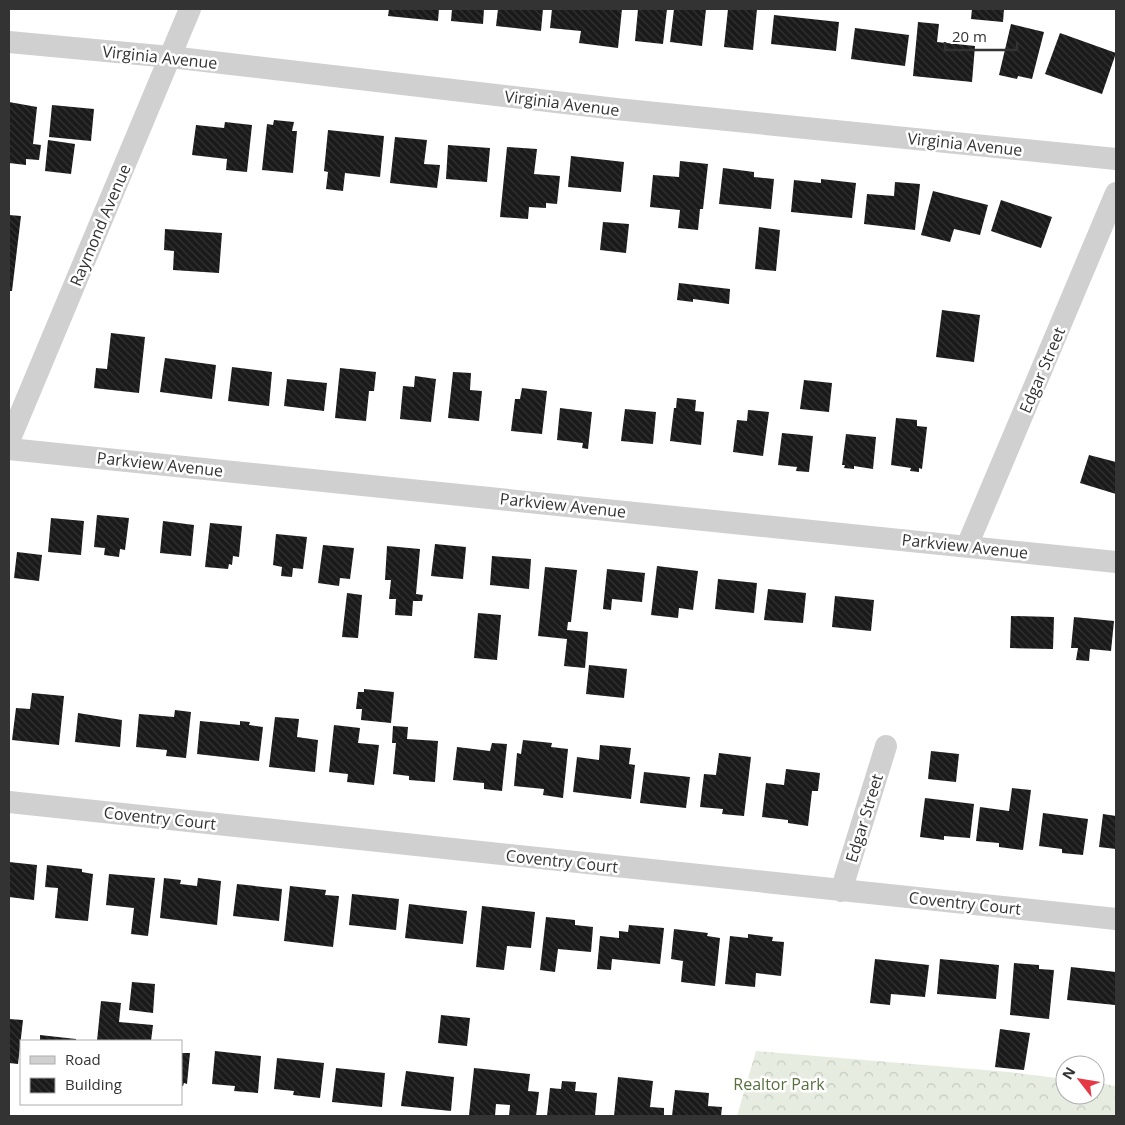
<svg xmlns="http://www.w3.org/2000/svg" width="1125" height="1125" font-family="'Open Sans',sans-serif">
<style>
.forest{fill:url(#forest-crowns)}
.building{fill:url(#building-back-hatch)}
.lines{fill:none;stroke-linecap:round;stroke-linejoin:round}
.street{stroke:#d0d0d0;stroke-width:22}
.labels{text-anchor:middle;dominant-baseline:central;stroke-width:5;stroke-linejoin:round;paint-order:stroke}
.street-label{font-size:16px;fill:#333;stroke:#fff}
.park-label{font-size:16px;fill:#56703f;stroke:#fff}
</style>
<defs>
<pattern id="forest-crowns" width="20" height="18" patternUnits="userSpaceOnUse" patternTransform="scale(1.25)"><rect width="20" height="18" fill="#e6ecdf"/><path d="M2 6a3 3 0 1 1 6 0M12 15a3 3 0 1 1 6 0" fill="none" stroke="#c6cbc0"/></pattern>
<pattern id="building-back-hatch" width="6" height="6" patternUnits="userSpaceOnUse" patternTransform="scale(1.25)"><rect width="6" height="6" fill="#1a1a1a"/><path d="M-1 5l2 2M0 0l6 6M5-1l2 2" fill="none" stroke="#333"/></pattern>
</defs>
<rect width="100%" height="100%" fill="#fff"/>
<path class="forest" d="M756,1051l253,21 56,7v16h30v-12l21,3v30h-379z"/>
<path class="building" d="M389,9h50l-1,12 -50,-5z
M452,9h32l-1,15 -32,-3z
M498,9h45l-2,22 -45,-5z
M552,9h70l-4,39 -39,-5 2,-12 -31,-3z
M638,9h29l-4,35 -28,-3z
M674,9h32l-4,37 -32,-4z
M728,9h29l-4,41 -29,-3z
M972,9h32l-1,13 -32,-3z
M774,15l65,7 -3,29 -65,-7z
M918,22l21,2 -2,18 38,4 -3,36 -59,-6z
M1011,24l33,8 -12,47 -14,-3 -1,3 -18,-4z
M855,28l54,7 -4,31 -54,-7z
M1060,33l56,20 -14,41 -57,-20z
M9,102l28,5 -4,37 8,1 -2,15 -13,-1v6l-17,-2z
M52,105l42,4 -3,32 -42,-4z
M274,120l20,2 -2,9h5l-4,42 -31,-3 5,-46 6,1z
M225,122l27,3 -5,47 -21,-2 1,-11 -35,-4 4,-30 28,3z
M328,130l56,6 -4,41 -35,-4 -2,18 -17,-2 2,-17 -4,-1z
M395,137l32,3 -3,24 16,1 -3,23 -47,-5z
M48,140l27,4 -4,30 -26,-3z
M448,145l42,3 -3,34 -41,-3z
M507,147l30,2 -3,25 26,2 -3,28 -11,-1v5l-17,-1 -1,12 -28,-2z
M571,156l53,6 -3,30 -53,-5z
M680,161l28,3 -5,45h-3l-2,21 -20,-2 2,-18 -30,-3 3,-32 26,2z
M723,168l31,4v5l20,2 -3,30 -52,-5z
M821,179l35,4 -4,35 -61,-6 3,-32 27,3z
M895,182l25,2 -5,46 -51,-6 3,-30 27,2z
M933,191l55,14 -8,30 -26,-6 -4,13 -29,-7z
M1001,200l51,17 -11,31 -50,-17z
M9,215l12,1 -9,75h-3z
M603,222l26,2 -3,29 -26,-3z
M759,227l21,3 -4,41 -21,-2z
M165,229l57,4 -3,40 -46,-3 1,-19 -10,-1z
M679,283l51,6 -1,15 -36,-5v3l-16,-2z
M942,310l38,5 -6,47 -38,-5z
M111,333l34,4 -6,56 -45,-5 2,-20 11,1z
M165,358l51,7 -4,34 -52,-7z
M232,367l40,5 -3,34 -41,-5z
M340,368l36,4 -2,19h-5l-3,30 -31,-3z
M453,372l18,1 -1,17 12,1 -3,30 -31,-3z
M415,376l21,3 -5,43 -31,-3 3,-33 11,1z
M287,379l40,4 -3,28 -40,-5z
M804,380l28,3 -3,29 -29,-3z
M522,388l25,3 -5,43 -31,-3 4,-32h5z
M677,398l19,2 -1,11 9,1 -3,33 -31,-4 4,-33h2z
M560,408l32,4 -4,37 -6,-1 1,-5 -26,-3z
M625,409l31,3 -3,32 -32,-3z
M748,410l21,2 -6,44 -30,-4 4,-32 10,1z
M896,418l21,2v6l10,1 -5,42 -3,-1v4l-9,-1 1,-3 -20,-3z
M782,433l31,3 -4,36 -13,-1 1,-4 -19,-2z
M846,434l30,3 -3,32 -19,-3v3l-10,-1 1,-3h-3z
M1089,455l27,7v32l-36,-11z
M97,515l32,3 -4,32 -5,-1 -1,8 -15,-2 1,-7 -11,-1z
M51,518l33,3 -3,34 -33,-3z
M163,521l31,4 -3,31 -31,-3z
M210,523l32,3 -3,31 -6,-1 -1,9 -3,-1 -1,5 -23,-2z
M276,534l31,3 -4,32 -10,-1 -1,9 -11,-1 1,-9 -9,-2z
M435,544l31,3 -3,32 -32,-3z
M323,545l31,3 -4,31 -10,-1 -1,8 -21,-3z
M387,546l33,3 -4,45 7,1 -1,6h-9l-1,15 -17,-1 1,-16h-7l2,-19h-6z
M17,552l25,3 -3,26 -25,-3z
M492,556l39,3 -2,30 -39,-4z
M657,566l41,5 -5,39 -14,-2 -1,10 -27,-3z
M545,567l32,3 -6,52h-3l-1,8 21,2 -3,36 -21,-2 3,-27 -29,-3z
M607,569l38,4 -3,29 -30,-3 -1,11 -8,-1z
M718,579l39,4 -3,30 -39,-4z
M768,589l38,4 -3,30 -39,-3z
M347,593l15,2 -4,43 -16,-1z
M835,596l39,4 -3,31 -39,-4z
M478,613l23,2 -4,45 -23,-2z
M1011,616l43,1 -1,32 -43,-1z
M1074,617l40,4 -3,30 -21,-2 -1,12 -13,-1 2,-12h-7z
M589,665l38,4 -3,29 -38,-4z
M364,689l30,3 -3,31 -30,-3 1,-11h-6l2,-17h6z
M32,693l32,3 -5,49 -47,-5 4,-32 14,1z
M175,710l16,2 -5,46 -20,-2 1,-6 -31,-3 3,-33 35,3z
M78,713l44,7 -2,27 -45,-5z
M275,717l24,2 -2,18 21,3 -3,32 -46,-5z
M200,721l40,4v-4l10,1 -1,3 14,2 -4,34 -62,-7z
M334,725l26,3 -2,15 21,2 -5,40 -27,-3 1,-8 -19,-2z
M393,726l15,1 -1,12 31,2 -3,41 -26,-2v-4l-16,-2 3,-31h-4z
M523,740l29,3 -1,4 17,2 -5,49 -20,-3 1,-6 -30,-3 3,-33 4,1z
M492,743l15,1 -5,47 -18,-2v-6l-31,-3 4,-33 33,4z
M600,745l31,3 -2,16 6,1 -4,34 -58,-7 4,-35 22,3z
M931,751l28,3 -3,28 -28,-3z
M719,753l32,4 -7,59 -22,-2 1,-5 -23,-2 4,-33 12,1z
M786,769l34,4 -2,18h-6l-4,35 -20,-3v-3l-26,-3 4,-34 18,2z
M644,772l46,5 -4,31 -46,-5z
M1012,788l19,2 -8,60 -24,-3v-4l-23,-2 4,-34 29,4z
M925,798l49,6 -4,34 -26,-2v4l-24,-3z
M1043,813l45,6 -5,36 -21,-2v-4l-23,-3z
M1103,814l13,2v33l-17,-2z
M9,862l28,3 -3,35 -25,-3z
M47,865l35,4v3l11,2 -5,47 -33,-3 3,-30 -13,-1z
M109,874l46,4 -7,58 -17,-2 3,-26 -28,-3z
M164,878l17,2 -1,4 17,2 1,-8 23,3 -4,44 -57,-7z
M237,884l45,5 -3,32 -46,-5z
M290,886l36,4 -1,5 14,1 -6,51 -49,-6z
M352,894l47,5 -3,31 -47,-5z
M409,904l58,7 -4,33 -58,-6z
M482,906l53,6 -4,36 -24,-2 -3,24 -28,-3z
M546,917l29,3v5l18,2 -2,25 -33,-3 -3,23 -15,-2z
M629,925l35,3 -4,36 -48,-5 -1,11 -14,-1 3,-33 19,2v-7l9,1z
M674,929l34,4 -1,3 13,2 -5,48 -34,-4 2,-21 -12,-2z
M748,934l25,3 -1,4 12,1 -3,34 -25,-3 -1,14 -30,-3 5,-48 18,2z
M875,959l54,6 -4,32 -34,-3 -1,11 -20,-2z
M940,959l59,6 -3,34 -59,-5z
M1014,963l25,2v4l15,1 -5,49 -39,-4z
M1071,967l45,5v20l-1,13 -48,-5z
M132,982l23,2 -2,29 -24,-3z
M101,1001l20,2 -2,19 34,3 -2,16h-54z
M441,1015l29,3 -3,28 -29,-3z
M9,1019l14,1 -5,44 -9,-1z
M1000,1029l30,4 -6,37 -29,-3z
M40,1035l36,4v2h-36z
M215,1051l46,5 -3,37 -24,-2 1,-5 -23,-2z
M181,1053h9l-3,31 -3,-1 -1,3h-2z
M277,1058l47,5 -4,35 -27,-3 1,-4 -20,-2z
M336,1068l49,5 -3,34 -50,-5z
M474,1068l56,6 -2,17 11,1 -3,24h-27l1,-11 -14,-1 -1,12 -26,-1z
M406,1071l48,6 -3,34 -50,-5z
M618,1077l35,4 -3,26 14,1v8h-50z
M562,1081l14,1 -1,9 22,2 -2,23h-48l3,-28 11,1z
M675,1090l34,3 -1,13 14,1 -1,9h-49z"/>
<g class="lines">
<path class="street" d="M9,42l161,15 446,52 500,50
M9,441l181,-432
M9,449l1107,113
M967,546l149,-353
M9,802l1107,117
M841,891l45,-145"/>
</g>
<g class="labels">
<g class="street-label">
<text transform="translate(160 57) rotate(6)">Virginia Avenue</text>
<text transform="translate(562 103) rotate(7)">Virginia Avenue</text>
<text transform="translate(965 144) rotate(6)">Virginia Avenue</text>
<text transform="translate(100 225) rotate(-67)">Raymond Avenue</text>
<text transform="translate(1042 370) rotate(-67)">Edgar Street</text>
<text transform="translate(160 464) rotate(6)">Parkview Avenue</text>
<text transform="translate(563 505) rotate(6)">Parkview Avenue</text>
<text transform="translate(965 546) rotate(6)">Parkview Avenue</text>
<text transform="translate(160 818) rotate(6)">Coventry Court</text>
<text transform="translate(864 818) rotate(-73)">Edgar Street</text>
<text transform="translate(562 861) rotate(6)">Coventry Court</text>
<text transform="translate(965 903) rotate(6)">Coventry Court</text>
</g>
<g class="park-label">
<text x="779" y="1084">Realtor Park</text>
</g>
</g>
<rect width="1125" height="1125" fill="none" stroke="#333333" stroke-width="20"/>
<rect x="20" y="1040" width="162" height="65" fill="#ffffff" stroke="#adadad"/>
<rect x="30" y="1056" width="25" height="8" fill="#d0d0d0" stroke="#adadad"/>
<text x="65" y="1065" font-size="15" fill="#333333">Road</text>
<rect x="30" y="1078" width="25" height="15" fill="url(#building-back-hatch)" stroke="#adadad"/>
<text x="65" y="1090" font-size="15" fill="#333333">Building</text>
<g transform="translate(1080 1080) rotate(301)"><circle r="24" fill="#ffffff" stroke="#adadad"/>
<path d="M0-4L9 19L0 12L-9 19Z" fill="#e63946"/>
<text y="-8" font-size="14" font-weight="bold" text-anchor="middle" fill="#333333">N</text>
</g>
<path d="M945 42v8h72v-8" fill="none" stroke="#333333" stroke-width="2.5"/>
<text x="952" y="42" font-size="15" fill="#333333" stroke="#ffffff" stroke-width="4" paint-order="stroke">20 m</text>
</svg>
